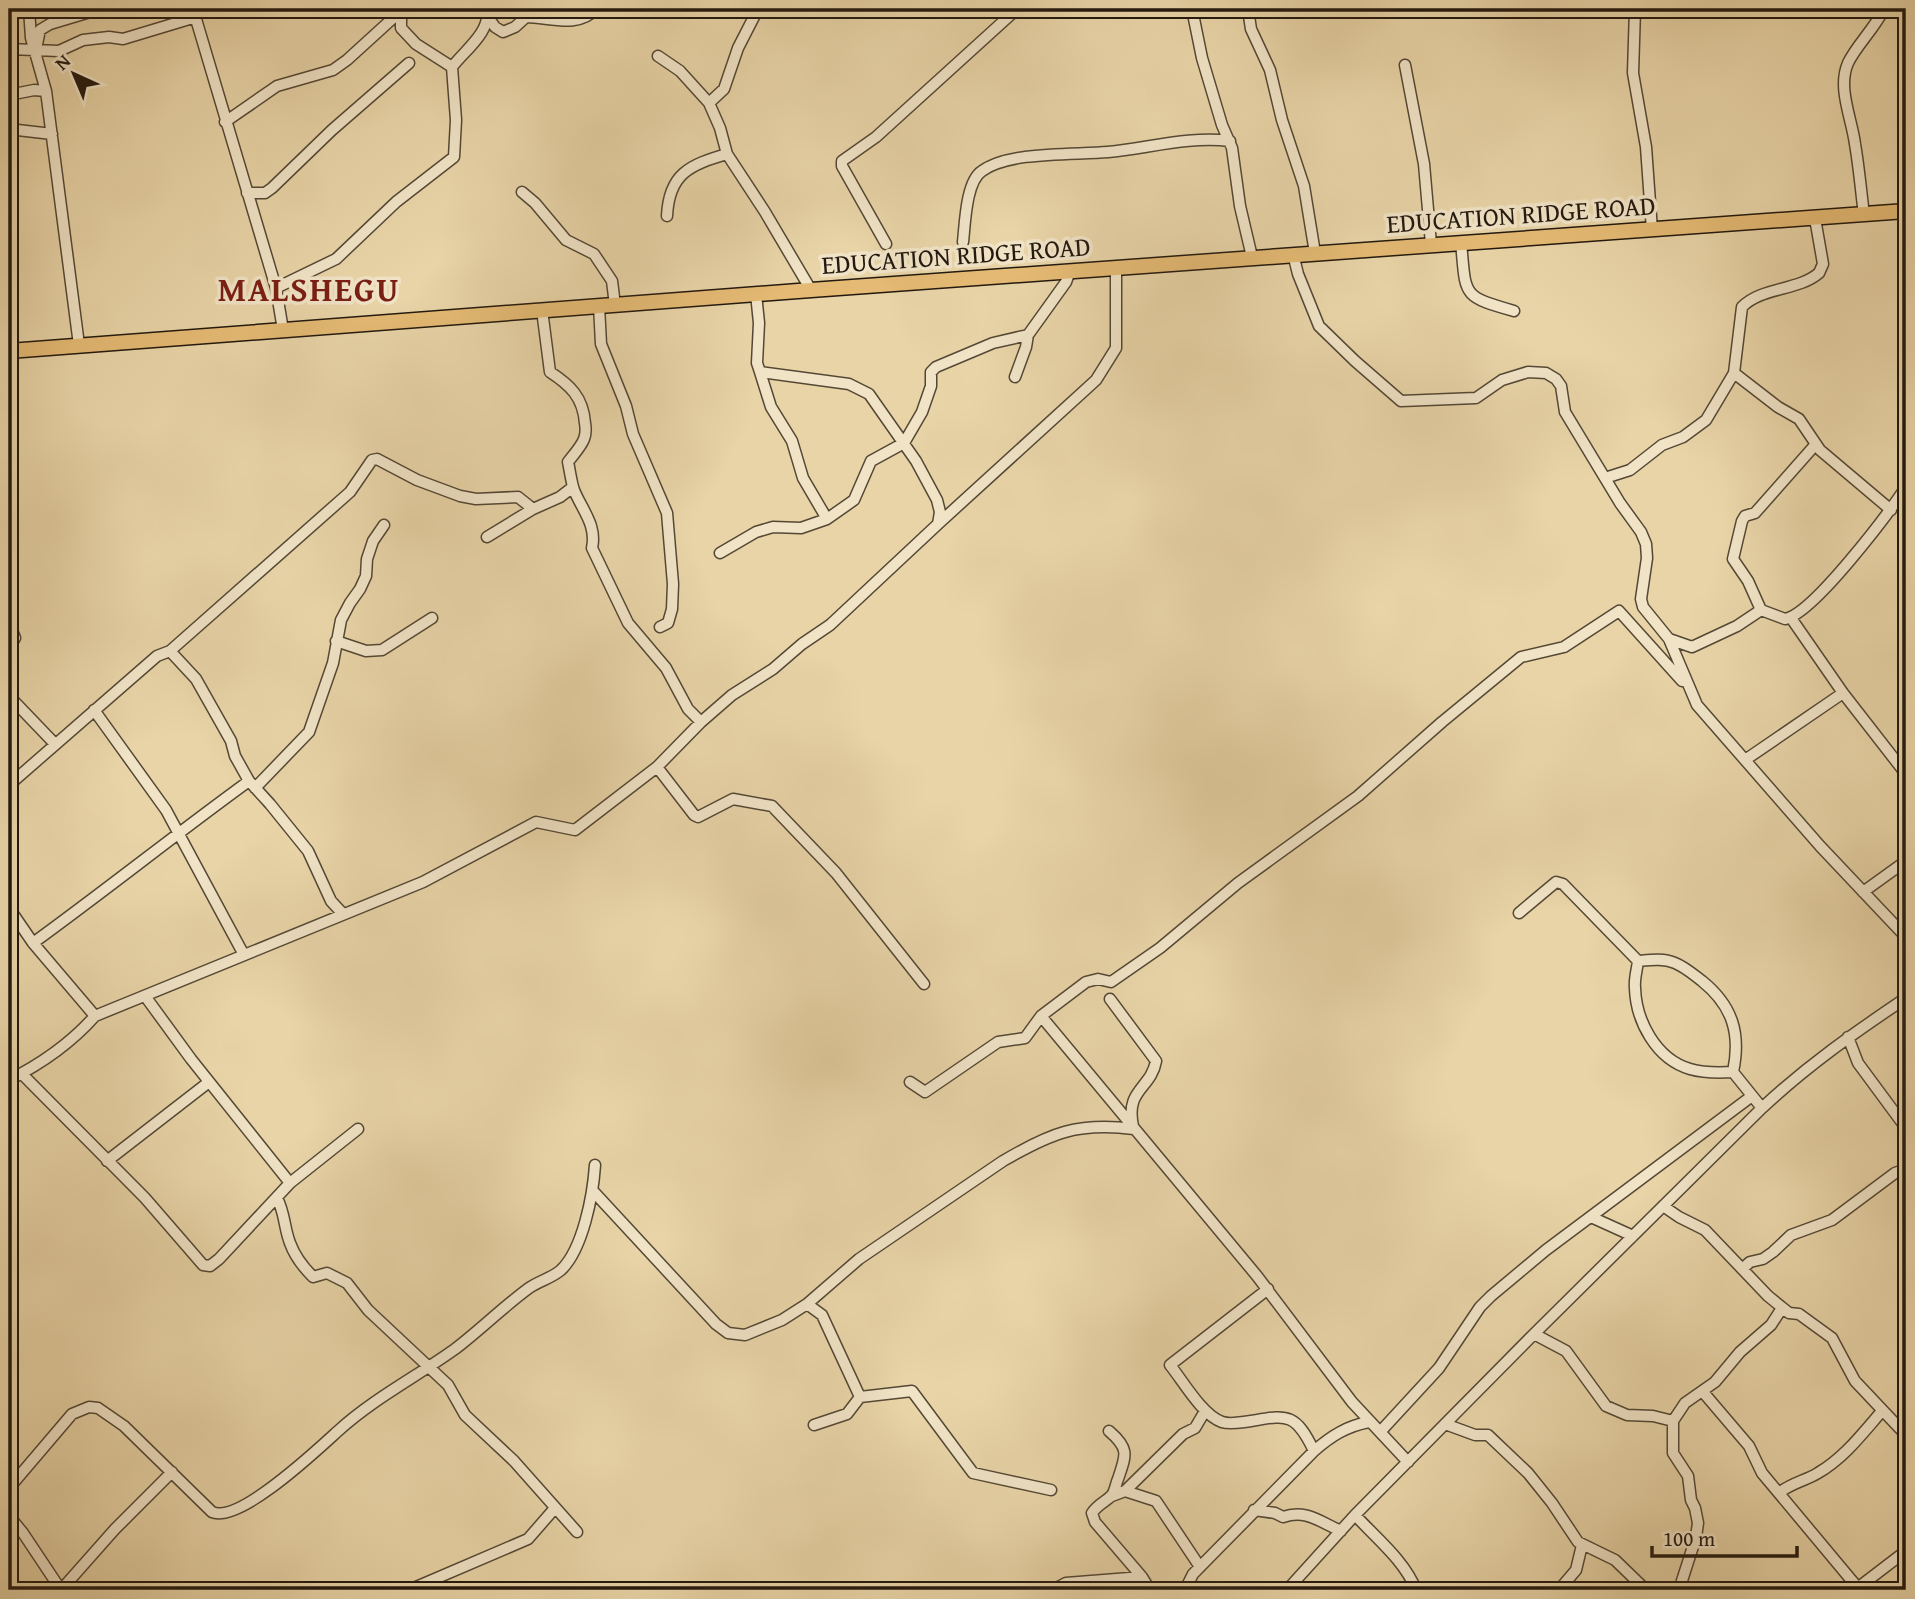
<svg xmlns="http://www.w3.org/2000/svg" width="1915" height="1599" font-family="'Gentium Book Plus',serif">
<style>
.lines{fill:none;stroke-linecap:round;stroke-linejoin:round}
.minor-casing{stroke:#544835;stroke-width:13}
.major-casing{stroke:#23190f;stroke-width:17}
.minor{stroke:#f0e3c6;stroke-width:10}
.major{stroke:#e4ba74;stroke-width:14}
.labels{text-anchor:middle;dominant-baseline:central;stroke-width:7;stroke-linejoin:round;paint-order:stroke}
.street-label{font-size:26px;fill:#23190f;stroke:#f0e3c6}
.district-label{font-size:33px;font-weight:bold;letter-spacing:2px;fill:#7a1f14;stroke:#f0e3c6}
</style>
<rect width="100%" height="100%" fill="#e8d4a7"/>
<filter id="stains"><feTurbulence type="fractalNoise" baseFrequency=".00286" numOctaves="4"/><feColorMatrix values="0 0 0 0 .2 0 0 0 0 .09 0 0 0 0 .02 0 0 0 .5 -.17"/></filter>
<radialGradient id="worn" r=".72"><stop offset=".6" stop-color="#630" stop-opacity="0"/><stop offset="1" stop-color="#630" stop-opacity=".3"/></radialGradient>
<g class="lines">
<defs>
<path id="minor" d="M29,9l2,29 15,53 33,254
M193,9l83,279 7,42
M1192,9l10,49 20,67 10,23 8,58 12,51
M1252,9l-3,7 2,13 19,41 12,50 22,66 11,67
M1635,9l-2,64 13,74 6,83
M401,12v16l15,16 36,23
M488,17l7,10 8,5 12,-5 11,-10c23,0 52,12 70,-8
M9,49l50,2 24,-11 26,-3 14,2 73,-22
M36,49l4,-19 10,-6 50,-15
M658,56l22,15 29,32 11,25 7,26 38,58 46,78
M1405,65l19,99 7,80
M9,95l25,-5 12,1
M709,103l15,-14 14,-41 20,-39
M225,122l52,-36 56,-16 14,-10 56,-51
M9,129l43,5
M522,192l13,11 31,37 28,14 18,27 3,24
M247,193h18l7,-5 60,-58 77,-67
M1864,215c-3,-24 -5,-48 -9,-71 -3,-25 -18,-56 -7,-81 8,-17 26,-34 36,-54
M667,216c2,-42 22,-51 60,-62
M963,242c2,-18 3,-61 19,-71 27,-20 92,-16 126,-19 41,-4 81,-16 122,-11
M1461,242c5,54 0,54 53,69
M886,244l-44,-78v-5l34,-24 141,-128
M1293,254l5,20 21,52 36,35 46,40 75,-3 26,-18 26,-8 18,1 10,6 5,7 4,26 55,91 21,29 5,12 1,14 -6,41 2,8 26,32 28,66 123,141 86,91
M276,288l60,-29 60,-57 58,-45 2,-37 -4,-53c13,-17 39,-35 35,-58
M599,306l2,38 25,62 7,28 34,79 6,71 -1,25 -4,14 -8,4
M542,310l8,62c20,13 33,25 35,51 1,6 1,11 -1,16 -3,8 -11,16 -16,23 2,9 3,19 6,28 8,20 23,35 18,58l36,75 38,45 22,41 13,13
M760,372l11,35 21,34 11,37 24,41
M1734,373l44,34 21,12 21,31 71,60
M1015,377l11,-30 2,-12
M1605,478l25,-8 32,-25 21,-8 23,-17 28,-47 8,-66c19,-20 56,-16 77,-34l4,-9 -7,-40 -4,-5
M938,524l158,-144 20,-32v-80
M487,537l46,-28
M720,553l36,-21 17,-5 28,1 26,-9 27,-19 17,-39 33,-18 18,-31 9,-26v-14l5,-5 57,-24 35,-8 38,-53 4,-11
M1761,610l-13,-29 -15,-22 9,-38 3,-5 10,-3 61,-69
M1791,618l52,75 63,81
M9,623l6,15 -6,10
M1669,639l23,8 45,-21 24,-16 24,9c28,-5 103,-105 121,-132
M336,641l30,10 16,-1 50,-32
M170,651l26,28 35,62 4,15 14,25 21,23 38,47 23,50 12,13
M9,696l46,48
M94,710l72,100 78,145
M1745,760l98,-67
M657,767l37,48 4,2 35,-18 39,7 64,67 88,111
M9,785l148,-129 13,-5 180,-159 22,-32 5,-1 40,21 43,16 16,3 42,-2 15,12 27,-12 13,-10
M255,788l54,-56 24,-69 8,-43 9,-17 10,-14 6,-13 1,-17 6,-18 11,-16
M1863,892l43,-31
M9,908l24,35 62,73c-24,27 -54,48 -86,64
M1519,913l37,-31 7,2 75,77c-1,9 -4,18 -3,27 1,33 21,71 55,81 14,4 28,4 43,3
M33,943c73,-53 143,-109 216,-162
M1638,961c12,-1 25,-3 37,2 10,4 19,12 27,18 31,25 39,53 31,91
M145,996l46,63 99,124
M1110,999l46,62c-5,28 -31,28 -23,65
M95,1016l328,-134 113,-60 39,8 82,-63 44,-45 31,-27 41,-26 29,-25 28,-19 108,-101 2,-12 -3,-12 -21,-39 -47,-67 -20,-10 -89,-12 -3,-9 2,-40 -3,-29
M1041,1016l216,260 95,126 56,60
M1848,1037l10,26 48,65
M1733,1072l29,36
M22,1074l123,124 58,67 7,1 9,-7 71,-76 68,-54
M910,1082l15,10 73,-50 27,-4 16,-22 45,-34 12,-3 13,3 49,-34 78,-65 120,-87 84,-74 79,-65 43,-10 55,-36 63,70
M107,1161l102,-79
M593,1191l123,133 12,9 17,2 37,-15 25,-16 52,-45 144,-98c48,-28 74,-39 131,-32
M277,1198c8,15 7,30 13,45 5,14 13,24 23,34l14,-4 20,10 21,27 80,75 17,30 49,46 63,71
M1663,1206l16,11 26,13 63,66 21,17 10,1 33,24 23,43 51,54
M1591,1217l42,19
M1742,1269l8,-7 13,-3 10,-7 18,-17 41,-15 63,-47 11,-4
M1268,1289l-98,76c13,16 32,50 52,57 6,2 15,1 22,0 41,-6 50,-13 70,29
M807,1304l15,11 38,82 52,-6 61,82 78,17
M1534,1334l32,17 40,55 21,9 26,1 20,5
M1703,1392l46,54 13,27 96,115
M1445,1424l30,11h13l40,38 24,30 26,39 37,18 31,30
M814,1425l33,-11 13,-17
M1109,1431c21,18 17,24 9,48 -2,4 -3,12 -6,16 -5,6 -14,9 -20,18l3,9 47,55 8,13
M1380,1432l59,-64 41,-61 11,-11 55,-46 206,-154
M9,1488l63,-74 17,-7 9,1 26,18 88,86c27,12 105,-62 126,-81 35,-32 78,-54 117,-82 25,-19 48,-42 74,-61 10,-7 23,-10 32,-18 22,-21 32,-75 34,-105
M1125,1491l31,10 44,66
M1779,1493c12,-10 26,-12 39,-20 26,-15 44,-39 64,-62
M1112,1496l13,-5 58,-57 12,-6 10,-17
M1254,1510l21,3 8,4c23,-8 37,5 58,14
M1355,1515c21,23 50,46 61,75
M9,1516l14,17 38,57
M61,1590l54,-61 57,-57
M414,1590l2,-3 112,-48 27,-31
M1053,1590l13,-7 76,-6
M1185,1590l8,-16 121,-123c17,-15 33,-25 55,-29
M1287,1590l68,-75 179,-181 228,-226c46,-43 92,-75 144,-110
M1559,1590l17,-20 6,-25
M1679,1590l17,-53 2,-14 -3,-15 -4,-8 -3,-24 -15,-23v-32l12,-18 30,-21 25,-30 31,-27 11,-17
M1855,1590l51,-39"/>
<path id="major" d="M9,351l802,-61 1095,-79"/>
</defs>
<use href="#minor" class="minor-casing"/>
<use href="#major" class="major-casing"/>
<use href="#minor" class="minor"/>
<use href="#major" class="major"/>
</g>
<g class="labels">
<g class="street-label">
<text transform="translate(1521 214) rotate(-4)">EDUCATION RIDGE ROAD</text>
<text transform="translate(956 255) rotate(-4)">EDUCATION RIDGE ROAD</text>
</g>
<g class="district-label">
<text x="309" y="289">MALSHEGU</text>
</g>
</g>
<rect width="1915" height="1599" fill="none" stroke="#e8d4a7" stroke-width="35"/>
<rect x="10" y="10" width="1894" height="1578" fill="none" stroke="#23190f" stroke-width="3.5"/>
<rect x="18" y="18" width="1880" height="1564" fill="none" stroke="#23190f" stroke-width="2"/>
<g transform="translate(74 74) rotate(316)" stroke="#f0e3c6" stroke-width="5" paint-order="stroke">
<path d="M0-5L12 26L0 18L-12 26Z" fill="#23190f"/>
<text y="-10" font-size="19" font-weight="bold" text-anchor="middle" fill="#23190f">N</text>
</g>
<path d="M1652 1546v10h145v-10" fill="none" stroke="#23190f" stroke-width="3.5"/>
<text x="1663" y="1546" font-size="21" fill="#23190f" stroke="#f0e3c6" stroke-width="5" paint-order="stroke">100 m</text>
<rect width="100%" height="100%" filter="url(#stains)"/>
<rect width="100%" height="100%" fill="url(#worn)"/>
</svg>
